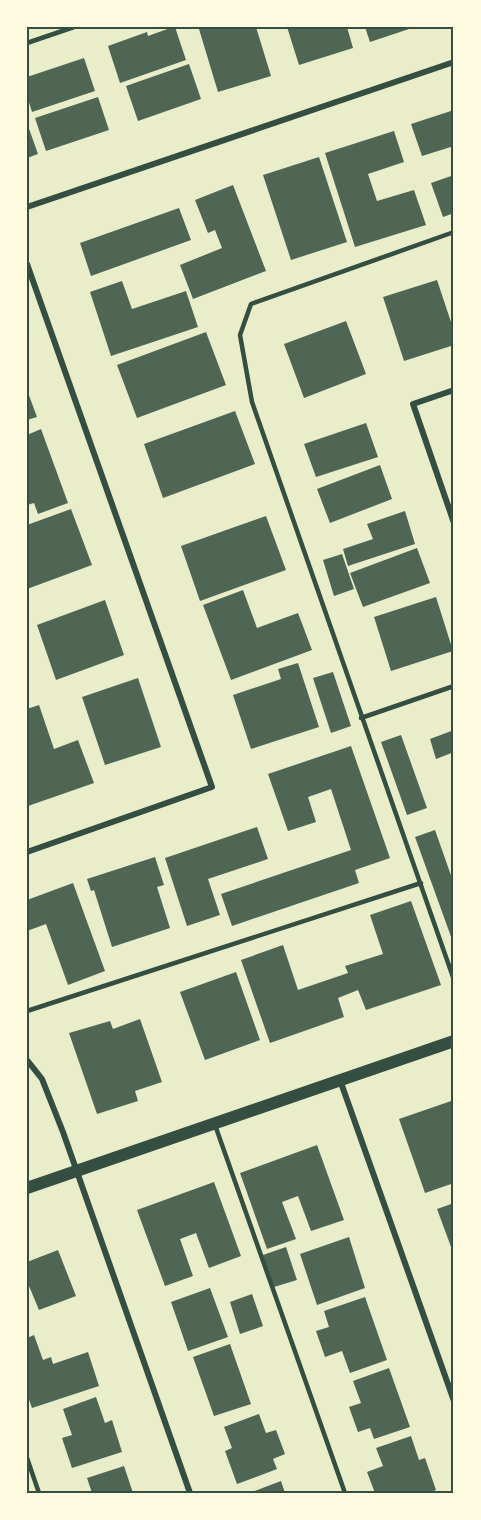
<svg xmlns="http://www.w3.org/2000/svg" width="481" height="1520" font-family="'Fira Sans',sans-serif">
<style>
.building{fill:#4f6655}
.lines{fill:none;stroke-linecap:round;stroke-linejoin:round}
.service{stroke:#344e41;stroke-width:4.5}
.minor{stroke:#344e41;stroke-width:6}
.secondary{stroke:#344e41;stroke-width:12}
.neatline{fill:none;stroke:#344e41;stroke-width:2}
</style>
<rect width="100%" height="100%" fill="#e9edc9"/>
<path class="building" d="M173,27h2l11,33 -66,23 -12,-37 39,-14 1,4z
M207,27h49l15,49 -53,16 -19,-63z
M287,27h60l6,21 -54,17z
M365,27h50l-45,15z
M84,58l11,33 -63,21 -5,-16v-19z
M189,64l12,35 -63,22 -12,-35z
M98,97l11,33 -63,21 -11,-33z
M454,110v36l-32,10 -11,-32z
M27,123l11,31 -11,4z
M394,131l10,31 -36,12 9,27 37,-11 12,35 -71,22 -30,-94z
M319,157l28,85 -56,18 -28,-85z
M454,175v38l-11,4 -12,-34z
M233,185l33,86 -73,28 -13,-34 42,-17 -7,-18 -7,3 -13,-33z
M179,208l12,32 -100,36 -11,-33z
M437,280l17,51v14l-50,16 -21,-64z
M122,281l10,28 54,-18 12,36 -87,29 -21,-64z
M346,321l20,53 -62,24 -20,-54z
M206,332l20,53 -89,33 -20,-53z
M27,390l10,27 -10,3z
M235,411l20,53 -92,34 -19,-54z
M366,423l12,34 -62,20 -12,-33z
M41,429l27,74 -30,11 -4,-11 -7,2v-70z
M380,465l12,34 -62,24 -13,-34z
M71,509l21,56 -65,24v-64z
M405,511l10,33 -67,22 -5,-17 30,-10 -6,-15z
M266,516l20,54 -86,31 -19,-55z
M417,548l13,35 -67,24 -13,-34z
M342,554l12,35 -20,7 -11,-36z
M243,590l14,38 41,-15 14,37 -81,30 -28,-75z
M436,597l17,54 -62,20 -17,-54z
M105,600l19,55 -68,25 -19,-55z
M298,663l21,64 -68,22 -18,-54 48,-16 -3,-10z
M333,672l18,54 -20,7 -18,-55z
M138,678l23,69 -56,18 -23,-68z
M39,705l15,44 24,-9 16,43 -66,23 -1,-97z
M454,730v22l-18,7 -6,-20z
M401,735l26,73 -20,7 -26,-73z
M351,746l39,112 -35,12 4,13 -127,43 -11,-32 130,-44 -20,-61 -23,8 8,25 -28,9 -20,-57z
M257,827l11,32 -60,20 12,36 -33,11 -22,-68z
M435,830l19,54v61l-39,-108z
M155,857l9,28 -7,2 13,41 -58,19 -18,-57 -3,1 -4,-12z
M73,883l32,88 -37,14 -22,-61 -19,7v-31z
M411,901l30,84 -75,25 -8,-20 -20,8 6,19 -74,26 -29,-83 42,-15 15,45 50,-17 -3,-7 38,-12 -13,-39z
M236,972l24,68 -55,20 -25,-68z
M140,1019l22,63 -27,9 3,10 -41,13 -28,-81 41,-12 3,8z
M454,1100v83l-29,10 -26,-74z
M317,1145l27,75 -33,11 -13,-35 -16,6 14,37 -29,10 -27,-76z
M214,1182l27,74 -32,12 -13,-35 -16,6 13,37 -28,10 -28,-76z
M454,1203v52l-17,-46z
M349,1237l16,51 -48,17 -17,-51z
M286,1247l11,33 -23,7 -11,-32z
M58,1250l18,46 -37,14 -10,-24 -2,1v-25z
M210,1288l18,49 -40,14 -17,-49z
M252,1294l11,32 -23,8 -10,-32z
M365,1297l22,63 -37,13 -8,-22 -17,6 -9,-26 13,-4 -5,-16z
M34,1335l9,25 8,-3 2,7 35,-12 11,34 -67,22 -5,-14v-56z
M230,1344l21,60 -37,12 -21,-59z
M389,1368l21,59 -36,12 -4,-11 -12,4 -9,-25 12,-4 -8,-22z
M96,1397l9,26 7,-3 10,32 -50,16 -10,-30 10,-3 -9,-26z
M259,1414l7,19 10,-3 9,24 -12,5 4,10 -40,15 -12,-33 7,-3 -8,-21z
M411,1436l8,24 6,-2 11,32 -8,3h-53l-8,-21 16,-6 -7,-18z
M124,1466l9,27h-41l-5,-15z
M281,1481l4,12h-36z"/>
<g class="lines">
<path class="service" d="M27,43l47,-16
M454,232l-203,72 -11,31 12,67 202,578
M361,718l93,-32
M27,1011l394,-128
M215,1125l130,368
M27,1458l12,35"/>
<path class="minor" d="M27,207l427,-145
M27,264l185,523 -185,65
M454,390l-41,14 41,119
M27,1060l15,19 21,53 127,361
M340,1080l114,321"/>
<path class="secondary" d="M27,1188l427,-147"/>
</g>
<rect width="481" height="1520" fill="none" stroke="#fefae0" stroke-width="57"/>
<rect x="28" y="28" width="424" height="1464" class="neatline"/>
</svg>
